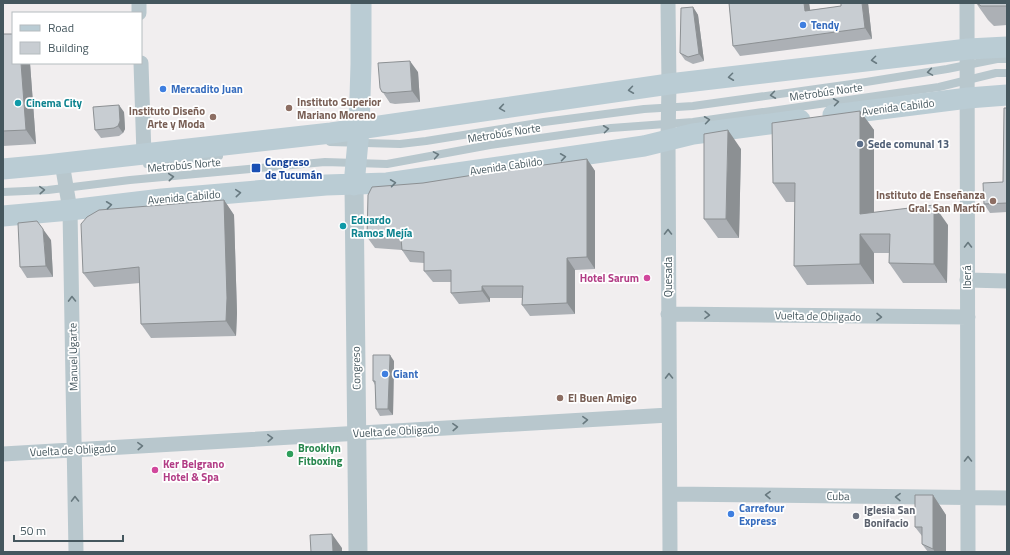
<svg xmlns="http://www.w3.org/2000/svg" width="1010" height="555" font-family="'Titillium Web',sans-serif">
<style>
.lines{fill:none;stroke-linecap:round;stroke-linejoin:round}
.service{stroke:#b8c7cd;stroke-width:8}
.minor{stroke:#b8c7cd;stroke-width:15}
.tertiary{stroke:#b8c7cd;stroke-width:19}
.secondary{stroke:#baccd4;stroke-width:21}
.wall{fill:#acb0b5}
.shaded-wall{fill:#8c9093}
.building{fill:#c8cdd2;stroke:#8c9093}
.oneway{stroke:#687a81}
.oneway2{stroke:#68797f}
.shop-dot{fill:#3f7fe0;stroke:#fff;stroke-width:1.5}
.culture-dot{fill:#0f9aa8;stroke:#fff;stroke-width:1.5}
.education-dot{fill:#8d6e63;stroke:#fff;stroke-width:1.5}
.service-dot{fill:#5c6f8a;stroke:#fff;stroke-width:1.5}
.transit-dot{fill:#1a4fb4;stroke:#fff;stroke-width:1.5}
.hotel-dot{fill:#d1479c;stroke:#fff;stroke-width:1.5}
.leisure-dot{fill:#2e9e5b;stroke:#fff;stroke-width:1.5}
.worship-dot{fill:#6b7280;stroke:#fff;stroke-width:1.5}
.labels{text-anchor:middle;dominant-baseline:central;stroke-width:3.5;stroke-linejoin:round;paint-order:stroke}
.shop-label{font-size:11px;font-weight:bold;fill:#366cbe;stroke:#fff;text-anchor:start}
.street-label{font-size:11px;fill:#45575e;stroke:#fff}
.education-label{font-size:11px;font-weight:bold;fill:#785e54;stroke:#fff;text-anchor:start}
.culture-label{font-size:11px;font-weight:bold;fill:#0d838f;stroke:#fff;text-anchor:start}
.service-label{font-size:11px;font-weight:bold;fill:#4e5e75;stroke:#fff;text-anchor:start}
.transit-label{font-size:11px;font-weight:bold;fill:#164399;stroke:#fff;text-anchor:start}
.hotel-label{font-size:11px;font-weight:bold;fill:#b23c85;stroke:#fff;text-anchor:end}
.leisure-label{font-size:11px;font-weight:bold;fill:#27864d;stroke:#fff;text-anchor:start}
.worship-label{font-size:11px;font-weight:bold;fill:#5b616d;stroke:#fff;text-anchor:start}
</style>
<rect width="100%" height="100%" fill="#f1eeef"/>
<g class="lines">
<path class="service" d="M330,142l70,2 26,-3 118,-19 100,-13 49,-3 173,-24 81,-13 50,-10h10
M147,164l72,-8
M3,192l45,-2 82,-10 195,-18 62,2 103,-19 121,-17 82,-6 246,-35 57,-14h11"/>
<path class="minor" d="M139,3v10
M668,3l1,81 -1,56 2,412
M967,3l1,549
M141,63l3,92
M62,163l8,47 6,342
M967,280l40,1
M668,314l300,3
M3,454l666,-39
M670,494l337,4"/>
<path class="tertiary" d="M354,185l4,367"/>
<path class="secondary" d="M833,115l135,-17 39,-3
M3,169l43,-4 285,-32 338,-49 299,-35 39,-2
M354,185l5,-55 2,-66v-61
M3,216l67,-6 92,-11 164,-14 61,-2 257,-37 49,-12 107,-14"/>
</g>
<path class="wall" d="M729,3h80l1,7 58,-7 4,36 -132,17 -7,-10z
M976,3h31v22l-13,1 -6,-6z
M693,7l5,8 6,46 -11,3 -8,-4 -5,-7z
M3,34l10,29h17l6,81 -33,2z
M418,72l2,30 -25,2 -5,-1 -10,-15z
M1007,108v104l-17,1 -6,-9 19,-22z
M860,111l14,19v83l74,12 -1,58h-44l-14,-20v-10h-15v31l-67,1 -13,-19 1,-64h-9l-13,-19z
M124,112l1,17 -2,4 -4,3 -18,2 -6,-8z
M741,149l-2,89h-21l-14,-19z
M587,159l8,12v98l-20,1v44l-45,2 -8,-11v-7h-32v4l-31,2 -8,-11v-11h-18l-9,-11v-8l-14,-1 -8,-12 -27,-2 -8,-11 56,-54z
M224,200l10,15 3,98 -1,23 -85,2 -10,-14 -1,-41 -46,4 -11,-14z
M51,240l2,37 -26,1 -7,-11z
M394,361l-1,54 -13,1 -4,-7 -1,-24 -2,-4z
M933,495l13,20v37h-18l-6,-8v-8l-7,-9z"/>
<path class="shaded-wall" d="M804,3h5l3,18 -7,-10z
M862,3h6l4,36 -7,-11z
M693,7l5,8 6,46 -5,-7z
M410,61l8,11 2,30 -8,-11z
M21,63h9l6,81 -10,-14z
M119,105l5,7 1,17 -2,4 -5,-7z
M860,111l14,19v104l-14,-20z
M728,130l13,19 -2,89 -13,-19z
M587,159l8,12v98l-8,-12z
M224,200l10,15 3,98 -1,23 -10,-15z
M934,205l14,20 -1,58 -13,-19z
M43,229l8,11 2,37 -7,-11z
M860,234l14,19v31l-14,-20z
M567,258l8,12v44l-8,-11z
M482,286l8,12v4l-8,-11z
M390,355l4,6 -1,54 -5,-6z
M933,495l13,20v37h-11l-2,-3z
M332,534l10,14v4h-9z"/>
<path class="building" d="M729,3h75l1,8 36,-5v-3h21l3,25 -132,18z
M977,3h30v3h-26z
M693,7l6,47 -11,3 -8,-4 1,-45z
M3,34h10v29h8l5,67 -23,1z
M410,61l2,30 -25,2 -5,-1 -2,-4 -2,-25z
M119,105l1,16 -2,5 -4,2 -19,2 -2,-23z
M1004,108h3v95l-23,1 -1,-21 20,-1z
M860,111v103l74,-9v59l-45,-1 1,-29h-30v30l-66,2 1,-83h-22l-1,-60z
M728,130l-2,89h-22v-85z
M587,159v98l-20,1v45l-45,2 1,-19h-41v5l-31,2v-23l-27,1v-19l-22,-2 -1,-12 -34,-1 1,-42 4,-8 51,-4 63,-10z
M224,200l3,98 -1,23 -85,3 -2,-57 -56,6 -2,-49 6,-7 12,-7z
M37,221l6,8 3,37 -26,1 -2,-44z
M373,355h17l-2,54h-12l-1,-28h-2z
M915,495h18v54l-11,-5v-17h-7z
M332,534l1,18h-22l-1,-17z"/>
<defs><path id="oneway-chevron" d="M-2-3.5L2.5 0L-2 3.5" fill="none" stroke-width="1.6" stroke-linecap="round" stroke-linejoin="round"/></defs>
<g class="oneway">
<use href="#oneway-chevron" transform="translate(874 60) rotate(173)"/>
<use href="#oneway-chevron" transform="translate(731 77) rotate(173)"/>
<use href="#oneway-chevron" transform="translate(631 90) rotate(172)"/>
<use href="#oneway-chevron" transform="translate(502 108) rotate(171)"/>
<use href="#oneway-chevron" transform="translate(563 157) rotate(-8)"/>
<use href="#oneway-chevron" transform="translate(393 183) rotate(-8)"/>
<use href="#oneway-chevron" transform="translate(238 193) rotate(-5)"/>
<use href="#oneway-chevron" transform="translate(109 205) rotate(-7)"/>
</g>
<g class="oneway2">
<use href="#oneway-chevron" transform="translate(930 72) rotate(171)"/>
<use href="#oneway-chevron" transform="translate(773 95) rotate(172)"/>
<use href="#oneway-chevron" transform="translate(836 102) rotate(-8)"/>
<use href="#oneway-chevron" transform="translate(707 120) rotate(-8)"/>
<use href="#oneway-chevron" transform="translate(606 129) rotate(-7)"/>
<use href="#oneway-chevron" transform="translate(436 155) rotate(-10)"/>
<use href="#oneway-chevron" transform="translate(171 177) rotate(-5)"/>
<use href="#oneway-chevron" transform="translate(42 190) rotate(-4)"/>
<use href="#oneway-chevron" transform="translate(668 232) rotate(-90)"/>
<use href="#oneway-chevron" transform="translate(968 245) rotate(-90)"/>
<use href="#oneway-chevron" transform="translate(72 299) rotate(-91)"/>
<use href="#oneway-chevron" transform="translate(707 315) rotate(1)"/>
<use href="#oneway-chevron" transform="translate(879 317) rotate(1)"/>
<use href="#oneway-chevron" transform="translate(669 376) rotate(-91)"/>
<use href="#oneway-chevron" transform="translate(585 420) rotate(-3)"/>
<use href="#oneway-chevron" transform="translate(455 427) rotate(-3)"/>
<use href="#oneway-chevron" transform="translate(270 438) rotate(-3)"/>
<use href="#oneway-chevron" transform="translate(140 446) rotate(-3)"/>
<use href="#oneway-chevron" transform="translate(968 459) rotate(-90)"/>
<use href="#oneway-chevron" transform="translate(768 495) rotate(-179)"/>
<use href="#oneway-chevron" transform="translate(898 497) rotate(-179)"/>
<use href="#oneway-chevron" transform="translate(75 499) rotate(-91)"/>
</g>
<g class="shop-dot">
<circle cx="803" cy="25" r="4"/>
<circle cx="163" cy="89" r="4"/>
<circle cx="385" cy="374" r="4"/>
<circle cx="731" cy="514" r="4"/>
</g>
<g class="culture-dot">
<circle cx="18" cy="103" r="4"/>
<circle cx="343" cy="226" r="4"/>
</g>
<g class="education-dot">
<circle cx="289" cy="108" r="4"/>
<circle cx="213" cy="117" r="4"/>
<circle cx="993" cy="201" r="4"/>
<circle cx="560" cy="398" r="4"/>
</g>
<circle class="service-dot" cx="860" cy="144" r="4"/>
<rect class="transit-dot" x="251" y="163" width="10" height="10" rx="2"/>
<g class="hotel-dot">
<circle cx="647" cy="278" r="4"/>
<circle cx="155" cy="470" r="4"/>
</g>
<circle class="leisure-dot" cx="290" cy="454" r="4"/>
<circle class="worship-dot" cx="856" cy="516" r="4"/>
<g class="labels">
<g class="shop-label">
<text x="811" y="25">Tendy</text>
<text x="171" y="89">Mercadito Juan</text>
<text x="393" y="374">Giant</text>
<text x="739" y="508">Carrefour<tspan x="739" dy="13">Express</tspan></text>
</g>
<g class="street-label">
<text transform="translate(826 92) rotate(-8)">Metrobús Norte</text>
<text transform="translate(898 107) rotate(-7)">Avenida Cabildo</text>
<text transform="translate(504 133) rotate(-9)">Metrobús Norte</text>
<text transform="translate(184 165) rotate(-5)">Metrobús Norte</text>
<text transform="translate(506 166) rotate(-8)">Avenida Cabildo</text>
<text transform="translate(184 197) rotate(-5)">Avenida Cabildo</text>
<text transform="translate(668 277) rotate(-90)">Quesada</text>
<text transform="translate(967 277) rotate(-90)">Iberá</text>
<text transform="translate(818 316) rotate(1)">Vuelta de Obligado</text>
<text transform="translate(73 357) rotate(-91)">Manuel Ugarte</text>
<text transform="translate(356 368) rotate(-91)">Congreso</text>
<text transform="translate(396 431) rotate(-3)">Vuelta de Obligado</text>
<text transform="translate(73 450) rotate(-3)">Vuelta de Obligado</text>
<text transform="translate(838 496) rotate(1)">Cuba</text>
</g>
<g class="education-label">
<text x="297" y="102">Instituto Superior<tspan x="297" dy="13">Mariano Moreno</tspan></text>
<text x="205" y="111" text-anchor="end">Instituto Diseño<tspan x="205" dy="13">Arte y Moda</tspan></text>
<text x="985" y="195" text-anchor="end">Instituto de Enseñanza<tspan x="985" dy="13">Gral. San Martín</tspan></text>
<text x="568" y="398">El Buen Amigo</text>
</g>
<g class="culture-label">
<text x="26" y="103">Cinema City</text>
<text x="351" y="220">Eduardo<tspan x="351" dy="13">Ramos Mejía</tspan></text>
</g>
<g class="service-label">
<text x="868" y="144">Sede comunal 13</text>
</g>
<g class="transit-label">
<text x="265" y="162">Congreso<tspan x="265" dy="13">de Tucumán</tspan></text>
</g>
<g class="hotel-label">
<text x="639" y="278">Hotel Sarum</text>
<text x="163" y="464" text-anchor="start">Ker Belgrano<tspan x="163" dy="13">Hotel &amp; Spa</tspan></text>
</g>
<g class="leisure-label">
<text x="298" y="448">Brooklyn<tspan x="298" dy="13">Fitboxing</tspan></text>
</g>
<g class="worship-label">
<text x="864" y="510">Iglesia San<tspan x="864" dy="13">Bonifacio</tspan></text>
</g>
</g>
<rect width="1010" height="555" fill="none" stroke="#45575e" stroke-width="8"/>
<rect x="12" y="12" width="130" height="52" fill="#ffffff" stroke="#b5bcbf"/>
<rect x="20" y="25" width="20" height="6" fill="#baccd4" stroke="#b5bcbf"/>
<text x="48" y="32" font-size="12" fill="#45575e">Road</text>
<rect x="20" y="42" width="20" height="12" fill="#c8cdd2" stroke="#b5bcbf"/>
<text x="48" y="52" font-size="12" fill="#45575e">Building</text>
<path d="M14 535v6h109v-6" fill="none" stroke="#45575e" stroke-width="2"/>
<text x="20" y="535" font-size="12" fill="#45575e" stroke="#ffffff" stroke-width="3" paint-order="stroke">50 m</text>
</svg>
